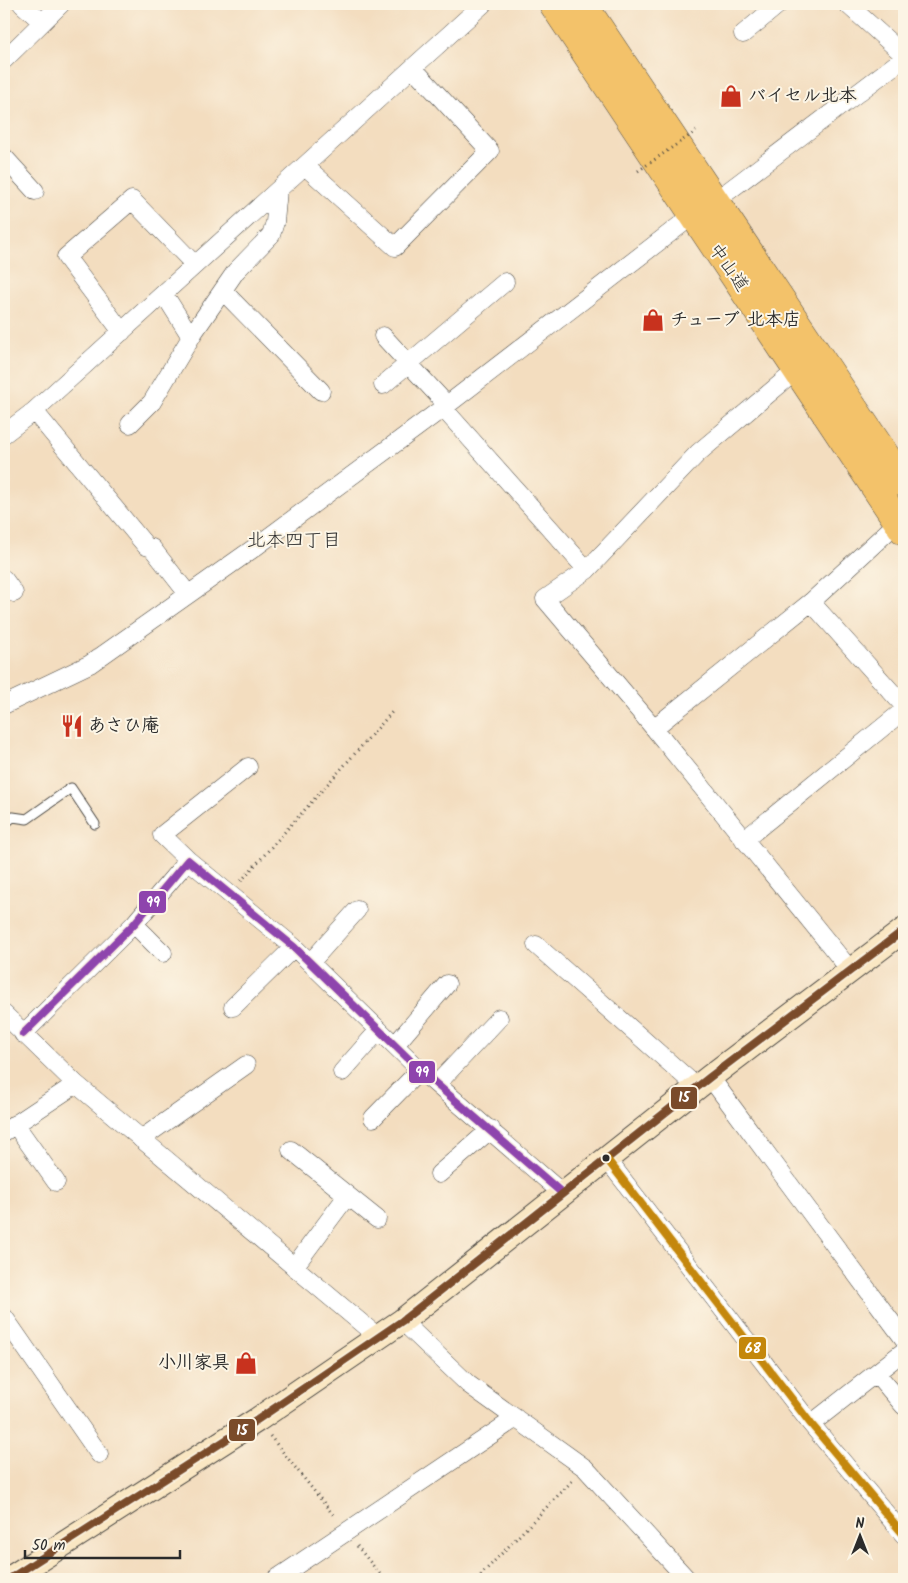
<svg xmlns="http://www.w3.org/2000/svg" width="908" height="1583" font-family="Kalam,'Klee One',sans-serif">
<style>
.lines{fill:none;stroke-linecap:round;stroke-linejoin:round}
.lane-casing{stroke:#494641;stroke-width:11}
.street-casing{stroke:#494641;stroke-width:19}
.secondary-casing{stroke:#494641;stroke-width:26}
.highway-casing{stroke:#494641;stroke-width:29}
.path{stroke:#494641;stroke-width:3;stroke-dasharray:1 4;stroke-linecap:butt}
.lane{stroke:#fff;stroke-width:9}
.street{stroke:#fff;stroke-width:18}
.secondary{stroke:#fae7c3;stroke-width:24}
.highway{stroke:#f3c26a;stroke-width:28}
.path-bridge{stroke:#494641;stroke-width:3;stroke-dasharray:1 4;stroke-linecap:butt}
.bus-1-casing{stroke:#fcf5e5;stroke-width:11}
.bus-2-casing{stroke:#fcf5e5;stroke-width:11}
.bus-3-casing{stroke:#fcf5e5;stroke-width:11}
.bus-1{stroke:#8e44ad;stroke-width:8}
.bus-2{stroke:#7a4b2a;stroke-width:8}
.bus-3{stroke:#c4870b;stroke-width:8}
.bus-dot{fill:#2b2b2b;stroke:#fcf5e5;stroke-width:2}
.labels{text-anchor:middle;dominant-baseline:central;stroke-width:4;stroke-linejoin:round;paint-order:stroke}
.poi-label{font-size:18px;font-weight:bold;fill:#2b2b2b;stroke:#fcf5e5;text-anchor:start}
.street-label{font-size:18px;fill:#2b2b2b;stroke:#fcf5e5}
.neighbourhood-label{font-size:19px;fill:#2b2b2b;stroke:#fcf5e5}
.line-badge{stroke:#fcf5e5;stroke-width:2}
.badge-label{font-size:14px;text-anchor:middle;font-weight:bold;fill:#fff}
</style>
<rect width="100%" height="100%" fill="#fcf5e5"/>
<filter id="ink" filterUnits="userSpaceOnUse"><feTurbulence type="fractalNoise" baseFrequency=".02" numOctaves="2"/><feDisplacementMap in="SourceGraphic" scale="10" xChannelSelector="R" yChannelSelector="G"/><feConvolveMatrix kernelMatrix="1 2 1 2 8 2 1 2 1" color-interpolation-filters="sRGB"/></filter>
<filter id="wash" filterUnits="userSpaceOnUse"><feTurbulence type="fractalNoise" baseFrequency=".0096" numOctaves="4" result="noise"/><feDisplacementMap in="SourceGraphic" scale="20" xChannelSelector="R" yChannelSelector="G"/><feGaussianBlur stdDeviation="1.12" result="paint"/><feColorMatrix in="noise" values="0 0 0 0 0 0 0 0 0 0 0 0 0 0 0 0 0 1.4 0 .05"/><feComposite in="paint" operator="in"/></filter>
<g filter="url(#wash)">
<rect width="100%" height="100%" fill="#f3ddbf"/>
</g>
<g filter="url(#ink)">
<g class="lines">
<defs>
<path id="lane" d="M4,824l9,-7 14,2 44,-31 24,36"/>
<path id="street" d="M22,4l20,18
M847,4l57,51
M743,34l36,-30
M4,60l57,-56
M4,157l31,34
M305,166l90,81 95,-96 -77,-83
M223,291l98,100
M164,294l27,43
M122,332l-56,-75 66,-57 63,65
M383,336l64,69
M798,369l-100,84 -111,117 -42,29 109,129 197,243
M383,385l122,-103
M443,408l144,162
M34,411l112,135 6,2 36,46
M130,424l22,-22 42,-70 42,-61 35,-36 4,-13 3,-32
M4,434l30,-23 449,-407
M4,579l10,14
M811,602l93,104
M4,705l86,-41 164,-116 193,-143 245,-189 22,-14 190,-144
M654,728l157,-126 87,-80
M744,840l160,-130
M188,860l-26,-25 86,-68
M134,924l29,29
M536,945l161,142
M310,963l47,-53
M233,1007l61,-60
M4,1014l72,70 302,253
M23,1034l111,-110 54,-64 106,87 126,123 142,123
M396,1044l51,-60
M342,1072l37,-42
M710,1077l194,262
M437,1084l62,-66
M373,1118l47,-48
M15,1124l41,58
M4,1132l72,-48
M141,1139l105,-74
M291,1150l86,69
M606,1158l205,266 93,111
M439,1174l52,-45
M294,1267l53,-71
M4,1317l95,137
M402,1321l66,63 117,84 102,111
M876,1373l28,33
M811,1424l93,-73
M276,1579l240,-161"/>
<path id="secondary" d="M9,1579l248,-159 145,-99 308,-244 194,-147"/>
<path id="highway" d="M553,4l351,527
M583,4l321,479"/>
</defs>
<use href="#lane" class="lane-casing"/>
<use href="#street" class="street-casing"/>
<use href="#secondary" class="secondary-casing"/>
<use href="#highway" class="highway-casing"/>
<path class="path" d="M241,881l151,-169
M270,1436l65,81
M357,1546l27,33
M477,1579l95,-98"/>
<use href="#lane" class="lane"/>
<use href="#street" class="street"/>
<use href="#secondary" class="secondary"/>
<use href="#highway" class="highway"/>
<path class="path-bridge" d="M638,171l58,-40"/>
<defs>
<path id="bus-1" d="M23,1034l111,-110 54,-64 106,87 126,123 142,123"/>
<path id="bus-2" d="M9,1579l248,-159 145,-99 308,-244 194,-147"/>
<path id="bus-3" d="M606,1158l205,266 93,111"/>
</defs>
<use href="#bus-1" class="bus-1-casing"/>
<use href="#bus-2" class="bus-2-casing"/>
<use href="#bus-3" class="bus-3-casing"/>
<use href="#bus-1" class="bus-1"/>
<use href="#bus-2" class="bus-2"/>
<use href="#bus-3" class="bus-3"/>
</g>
</g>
<defs>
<symbol id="shop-bare" viewBox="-9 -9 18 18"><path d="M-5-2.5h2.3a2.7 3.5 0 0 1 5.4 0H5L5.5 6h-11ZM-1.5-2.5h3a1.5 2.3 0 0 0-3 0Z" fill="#c8321e" stroke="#fcf5e5" stroke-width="2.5" paint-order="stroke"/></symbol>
<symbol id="restaurant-bare" viewBox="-9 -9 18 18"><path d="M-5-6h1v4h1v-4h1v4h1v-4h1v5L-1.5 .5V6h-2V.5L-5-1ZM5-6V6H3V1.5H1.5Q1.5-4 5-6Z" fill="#c8321e" stroke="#fcf5e5" stroke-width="2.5" paint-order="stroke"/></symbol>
</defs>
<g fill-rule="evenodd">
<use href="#shop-bare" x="715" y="80" width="32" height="32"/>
<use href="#shop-bare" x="637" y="304" width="32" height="32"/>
<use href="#restaurant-bare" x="56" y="710" width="32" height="32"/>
<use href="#shop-bare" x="230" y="1347" width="32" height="32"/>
</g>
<circle class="bus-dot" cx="606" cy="1158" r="4.5"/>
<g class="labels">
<g class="poi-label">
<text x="748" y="96">バイセル北本</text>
<text x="670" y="320">チューブ 北本店</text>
<text x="88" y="726">あさひ庵</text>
<text x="230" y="1363" text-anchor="end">小川家具</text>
</g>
<g class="street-label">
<text transform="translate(728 268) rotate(55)">中山道</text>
</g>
<g class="neighbourhood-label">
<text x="294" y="541">北本四丁目</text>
</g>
</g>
<g class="line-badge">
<rect x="138" y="890" width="29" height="24" rx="5" fill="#8e44ad"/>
<rect x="408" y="1060" width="28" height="24" rx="5" fill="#8e44ad"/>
<rect x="670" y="1086" width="28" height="24" rx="5" fill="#7a4b2a"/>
<rect x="738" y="1336" width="29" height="24" rx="5" fill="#c4870b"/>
<rect x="228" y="1418" width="28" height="24" rx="5" fill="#7a4b2a"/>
</g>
<g class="badge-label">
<text x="153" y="907">99</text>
<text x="422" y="1077">99</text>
<text x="684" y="1102">15</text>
<text x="753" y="1353">68</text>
<text x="242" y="1435">15</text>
</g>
<rect width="908" height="1583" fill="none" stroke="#fcf5e5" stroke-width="20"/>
<g transform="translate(860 1536)" stroke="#fcf5e5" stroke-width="4" paint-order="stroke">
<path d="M0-4L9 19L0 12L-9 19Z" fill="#2b2b2b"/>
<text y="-8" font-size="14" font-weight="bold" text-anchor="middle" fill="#2b2b2b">N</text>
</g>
<path d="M25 1550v8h155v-8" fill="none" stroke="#2b2b2b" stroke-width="2.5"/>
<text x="32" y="1550" font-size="15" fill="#2b2b2b" stroke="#fcf5e5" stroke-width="4" paint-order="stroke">50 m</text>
</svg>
